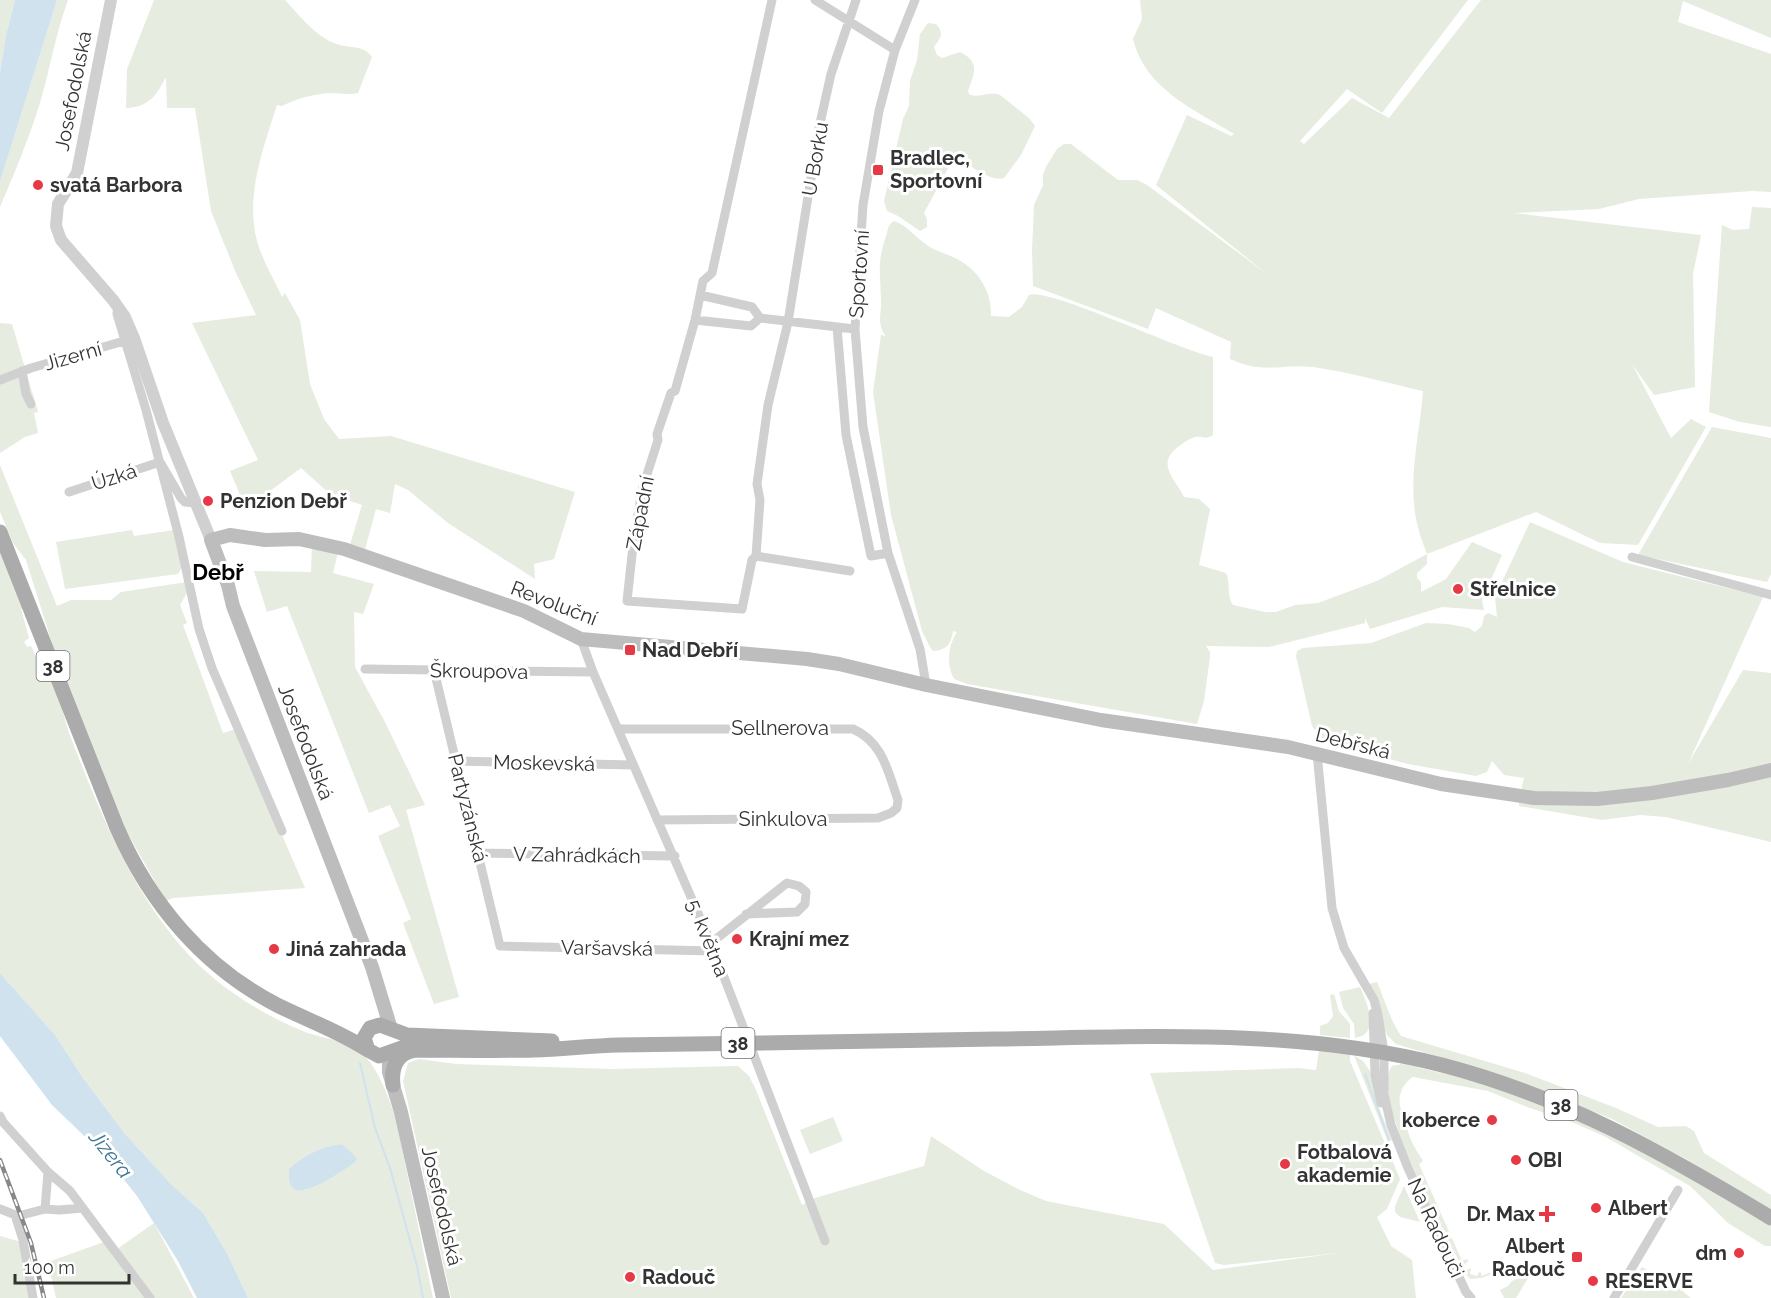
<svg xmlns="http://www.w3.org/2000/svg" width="1771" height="1298" font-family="Raleway,sans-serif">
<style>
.green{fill:#e6ecdf;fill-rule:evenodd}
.water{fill:#cfe2ee}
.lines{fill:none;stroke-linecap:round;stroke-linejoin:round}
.stream{stroke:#cfe2ee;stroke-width:2}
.minor{stroke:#d0d0d0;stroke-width:9}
.tertiary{stroke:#d0d0d0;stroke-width:12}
.secondary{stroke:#bdbdbd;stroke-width:14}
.primary{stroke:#ababab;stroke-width:15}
.rail-casing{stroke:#888;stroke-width:4.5}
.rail{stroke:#fff;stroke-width:2;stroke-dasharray:7;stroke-linecap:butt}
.poi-dot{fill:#e63946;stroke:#fff;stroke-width:2}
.labels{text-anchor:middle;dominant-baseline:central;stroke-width:6;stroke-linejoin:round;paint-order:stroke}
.shield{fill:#fff;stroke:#707070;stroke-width:1.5}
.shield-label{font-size:18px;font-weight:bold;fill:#333}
.street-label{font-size:20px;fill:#333;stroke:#fff}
.poi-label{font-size:20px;font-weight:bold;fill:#333;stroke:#fff;text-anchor:start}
.water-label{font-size:21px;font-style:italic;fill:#3f7597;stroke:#fff}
.quarter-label{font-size:22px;font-weight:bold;fill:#000;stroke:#fff}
</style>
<rect width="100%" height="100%" fill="#fff"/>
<path class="green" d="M0,0h15l-9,35 -6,38z
M57,0h11c-10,28 -16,56 -23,85 -11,42 -28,82 -45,122v-25z
M154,0h131c14,15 32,38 52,44 12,5 26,0 35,13l-14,36c-10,2 -19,0 -29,0 -19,2 -31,5 -47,13l-5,-1c-14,44 -32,91 -20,136 5,19 17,38 25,56l3,-4 15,27 10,64 14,35 15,20 52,-3 184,56 -21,67 -20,5 1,15 -87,-56 -40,-33 -13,-6 -5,29 -14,-4 -12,44 -15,-5 13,-43 -32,-11 -29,-26 -55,41 -16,-38 28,-11 -66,-137 64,-8 -20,-42 -25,-62 -16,-103h-28l-1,-31c-10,19 -17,30 -40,31l1,-39z
M1140,0h328l-86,113 -35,-24 -47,52 4,3 48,-46 37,20 92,-118h290v38l-88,-37 -5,21 93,32v138l-19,-1 -113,8 -40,10 -85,4 187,22 -8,39 2,113 -41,8 -22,-31 39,74 20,-19 15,8 -68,118 -38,-2 -64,-31 -109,42v10l-10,9v5l4,4v10l25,-13 26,-37 30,13 -20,45 2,10 -42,-3 -72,22 -5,-11v5l-96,24 -63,-1 4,6v5l-6,44 -7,23 -230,-40 -13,-5c-8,-15 -6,-33 3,-47l-4,-1c-2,13 -6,19 -20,20l-3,-4 -8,-16 -31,-116 -18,-123 8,-57 5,1c-10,-12 -4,-23 -5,-37 -1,-29 -4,-37 6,-66 1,-6 2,-9 7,-12 13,4 22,17 33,24 8,6 18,8 26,12 24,11 39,33 38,59l18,1 13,-10 7,-12c19,-8 152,56 184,62v78c-7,5 -10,1 -18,2 -6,2 -12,6 -17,10 -23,17 -2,33 6,50l15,2 11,10 -11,56 27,8c5,10 0,22 7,32l32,7h11l19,-7 23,-2 59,-22 50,-27c-5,-13 -10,-27 -12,-41 -6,-41 5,-81 8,-122 -36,-8 -73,-19 -110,-24 -32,-4 -48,8 -83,-8l1,-17 -75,-34 -8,21 -115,-43 -1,-36 2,-45 9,-20v-11l4,-9 10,-16 7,-5h7l47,36h19l10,5 120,89 -111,-89 31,-70 44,21 3,-2c-40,-25 -89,-45 -101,-95l9,-20z
M928,23l8,1c9,10 4,14 -2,23l3,8 5,3 18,-6c22,11 13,22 8,40l2,3c10,3 20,-4 30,0l29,23 6,8 -14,29 -17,23c-14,4 -34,-13 -46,-20l-5,1 -29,54 3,6v8l-7,4 -22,-15 -11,-5 -3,-10 19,-82 6,-13 1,-25 7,-21 3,-26z
M1752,207l19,1v219l-31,-5 -31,-10 13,-187 11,5 16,-1z
M0,323l12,1 26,88 -4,1 4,20 -13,4 -25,16z
M1712,427l59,11v136l-4,8 -129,-27z
M0,465l57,141 14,-6h40l10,-8 66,-10 1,9 -8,14 7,18 -4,2 40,108 13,-4 69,159 -132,10 -7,3 -42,-74 -41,-100 -31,-84 -26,-83 -13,-17 -13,-31z
M1530,522l93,40 140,35 -75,167 55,-94 28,3v94l-144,28h-107l4,-17 -20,-3 -12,-14 -5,11 -11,4 -68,-12 -63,-17 -23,-8 -10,-13 -16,-70 1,-5 6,-3 68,-5 55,-20 22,1 21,4 6,4 7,-6 2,-10 4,-3 9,4 -2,-20z
M132,530l2,6 40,-6 8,37 -4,7 -113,15 -9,-47z
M312,544l26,8 -5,21 41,11 -11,30 -9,-2 1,55 31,57 39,81 -19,5 53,187 -25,7 -31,-81 8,-4 -33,-83 22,-10 -10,-21 -21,8 -82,-207 -20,6 -13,-41 57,1z
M0,551l24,57 -3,1 8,29 -5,4 3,5 4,-1c6,14 16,26 23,40 7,14 10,32 15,47 30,77 62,158 118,220 32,35 77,63 121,80 17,6 42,8 55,21 17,17 25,43 33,65l37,179h-185l-20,-43 -25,-42 -31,-28 -46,-50 -43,-57 -28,-43 -55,-62zM342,1144l15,16 -18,13 -34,17 -16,-21c14,-14 34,-23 53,-25z
M1771,771v71l-105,-25 -26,-2 -38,5 -83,-14v-8l34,3z
M1377,982c7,16 14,40 24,54l124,37 91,35 42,19 28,-1 8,5 10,22 67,42v16l-85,-52 -74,-40 -112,-44 -104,-31 -8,-8 -3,-5 -16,-47z
M1360,987c7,16 21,47 -5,51l-1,-14 -11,-16 -4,-16z
M1334,994l5,17 11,13v14l-30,-3v-9l8,-3 5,-7 -3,-21z
M1319,1050l31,3v8l50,118 -13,30 -10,8 14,29 21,14 4,38h-965l-48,-217 5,-18 11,-4 37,5 156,5 126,-3 11,10 7,14 46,115 13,-7 109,-32 7,-30 53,35 36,19 26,11 118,23 49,46 126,-17 -115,12 -9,-2 -65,-190 148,-5 18,2z
M1354,1055l9,6 7,10 9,37 13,32 -4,2z
M1402,1064c52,11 107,26 157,47 74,31 143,73 212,115v20h-6l-37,-23 -38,-37 -86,-50 -30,-13 -47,-16 -39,-16 -75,-14c-15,9 -18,30 -6,42 -2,15 9,30 16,42l-4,3 43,97 5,-2 1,3 -4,2 2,6 5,-2 -1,6 7,2 3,-5 2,5 11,-5 1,2 -12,5 -12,1 -5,-6c-16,-34 -97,-177 -73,-207z
M833,1117l10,24 -33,13 -10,-24z
M1404,1186l16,36 -20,-5 -5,-5v-6z
M154,1223l40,75h-138l-8,-36 56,-20 9,10z
M0,1236l21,6 11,56h-32z
M1536,1265l-20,33h-12l-4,-8 8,-4 4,-5 11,-5z
M1642,1267l38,22 11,9h-70z"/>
<path class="water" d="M15,0h42l-57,182v-109l6,-38z
M0,973l55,62 28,43 43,57 46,50 31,28 25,42 20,43h-51l-19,-37 -41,-65 -32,-40 -53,-51 -52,-69z
M342,1144l12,11 3,5c-10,9 -48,34 -61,30 -8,-3 -7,-15 -7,-21 14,-14 34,-23 53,-25z"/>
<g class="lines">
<path class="stream" d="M360,1063l15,65 15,40 27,98 6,32
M1365,1074l24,66
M1409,1182l18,38"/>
<path class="minor" d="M772,0l-60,273 -9,8 -8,39 -20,71 -4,2 -14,41 1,6 -16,50 -9,56 -6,55 115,8 10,-49 4,-4 4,-56 -3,-16 11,-79 20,-83 31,-194 12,-54 25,-74
M815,0l80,50
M915,0l-20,50 -16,61 -16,94 -8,124 8,98 25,126 32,96 6,36
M700,295l52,12 8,11
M118,306l-1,8 29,96 33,127 20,92 13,39 70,163
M760,318l95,11
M695,320l56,6 9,-8
M837,327l9,108 25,121 17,-3
M22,371l4,23 5,10
M0,380l31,-12 93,-27
M69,492l91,-30 21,36 4,4 11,1
M756,556l94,15
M1632,557l139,38
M581,639l12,33 118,271 114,298
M365,669l228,3
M434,670l66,276 214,5
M618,729h235c30,13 35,43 45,71l-1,8 -6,5 -13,5 -221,2
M1317,753l15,155 12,40 30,52 4,15 6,37v42l7,31 17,43 58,124 5,6
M456,761l177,4
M479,853l196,3
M711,943l76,-60 12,3 7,6 -1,12 -8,8 -51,2
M1373,1013l2,62 6,28
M0,1116l3,6 45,50 22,19 80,107
M0,1209l18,7 27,-7 14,1 24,-2
M45,1209l3,-37
M15,1215l8,25 10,58
M1614,1298l64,-108"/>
<path class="tertiary" d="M111,0l-34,173 -19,31 -2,22 5,14 52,60 12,17 9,21 29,85 48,117"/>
<path class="secondary" d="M391,1029l-19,-62 -139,-361 -5,-21 -17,-45 19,-5 35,5 34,-1 45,10 180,62 57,28 226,20 32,5 87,21 175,35 187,27 153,37 93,14 63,1 55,-6 76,-13 43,-10
M389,1053v19l12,40 42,186"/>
<path class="primary" d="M0,532l117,296c33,75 86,139 160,177 30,15 62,26 91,45
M407,1046l-28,10 -11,-6 -4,-12 6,-10 10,-3 27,10 145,6
M393,1085c-2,-17 3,-32 22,-35 40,0 80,1 119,0 28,-1 56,-4 84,-5 126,-2 252,-3 378,-6 150,-2 300,-11 446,26 123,32 222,88 329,153"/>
<defs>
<path id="rail" d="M0,1160l31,83 13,55"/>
</defs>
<use href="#rail" class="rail-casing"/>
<use href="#rail" class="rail"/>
</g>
<g class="poi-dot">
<rect x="872" y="164" width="12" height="12" rx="3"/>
<circle cx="38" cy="185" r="6"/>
<circle cx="208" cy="501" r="6"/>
<circle cx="1458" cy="589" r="6"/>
<rect x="624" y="644" width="12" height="12" rx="3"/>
<circle cx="737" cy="939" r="6"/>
<circle cx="274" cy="949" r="6"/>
<circle cx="1492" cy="1120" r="6"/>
<circle cx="1516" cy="1160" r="6"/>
<circle cx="1285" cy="1164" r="6"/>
<circle cx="1596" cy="1208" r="6"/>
<path d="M1544 1205h6v6h6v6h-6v6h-6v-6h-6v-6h6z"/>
<circle cx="1739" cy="1253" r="6"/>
<rect x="1571" y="1251" width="12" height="12" rx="3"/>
<circle cx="630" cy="1277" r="6"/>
<circle cx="1593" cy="1281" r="6"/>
</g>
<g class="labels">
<g class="shield">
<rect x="36.5" y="651" width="33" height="30" rx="4.5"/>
<rect x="721.5" y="1028" width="33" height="30" rx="4.5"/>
<rect x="1544.5" y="1090" width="33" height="30" rx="4.5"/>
</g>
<g class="shield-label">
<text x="53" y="666">38</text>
<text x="738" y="1043">38</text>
<text x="1561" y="1105">38</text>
</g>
<g class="street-label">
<text transform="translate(73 91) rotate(-79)">Josefodolská</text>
<text transform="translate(815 159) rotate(-80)">U Borku</text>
<text transform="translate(859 274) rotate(-86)">Sportovní</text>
<text transform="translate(73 356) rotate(-16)">Jizerní</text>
<text transform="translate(114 477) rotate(-18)">Úzká</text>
<text transform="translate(640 513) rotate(-79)">Západní</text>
<text transform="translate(554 603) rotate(21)">Revoluční</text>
<text transform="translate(479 671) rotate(1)">Škroupova</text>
<text x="780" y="728">Sellnerova</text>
<text transform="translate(306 742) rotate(69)">Josefodolská</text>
<text transform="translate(1353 743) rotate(14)">Debřská</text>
<text transform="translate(544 763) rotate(1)">Moskevská</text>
<text transform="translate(468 808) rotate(76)">Partyzánská</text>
<text x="783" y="819">Sinkulova</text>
<text transform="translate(577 855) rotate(1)">V Zahrádkách</text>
<text transform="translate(708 938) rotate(68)">5. května</text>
<text transform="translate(607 948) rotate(1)">Varšavská</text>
<text transform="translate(442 1206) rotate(77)">Josefodolská</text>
<text transform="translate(1436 1228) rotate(65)">Na Radouči</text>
</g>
<g class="poi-label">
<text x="890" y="158">Bradlec,<tspan x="890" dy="23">Sportovní</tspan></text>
<text x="50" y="185">svatá Barbora</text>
<text x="220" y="501">Penzion Debř</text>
<text x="1470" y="589">Střelnice</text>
<text x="642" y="650">Nad Debří</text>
<text x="749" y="939">Krajní mez</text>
<text x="286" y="949">Jiná zahrada</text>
<text x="1480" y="1120" text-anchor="end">koberce</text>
<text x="1297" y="1152">Fotbalová<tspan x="1297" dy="23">akademie</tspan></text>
<text x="1528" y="1160">OBI</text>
<text x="1608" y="1208">Albert</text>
<text x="1535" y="1214" text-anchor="end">Dr. Max</text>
<text x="1565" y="1246" text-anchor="end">Albert<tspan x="1565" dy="23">Radouč</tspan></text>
<text x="1727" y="1253" text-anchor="end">dm</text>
<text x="642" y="1277">Radouč</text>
<text x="1605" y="1281">RESERVE</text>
</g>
<g class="water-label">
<text transform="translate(111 1154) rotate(51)">Jizera</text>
</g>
<g class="quarter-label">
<text x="218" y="572">Debř</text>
</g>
</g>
<path d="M15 1274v9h114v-9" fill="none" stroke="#333333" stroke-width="3"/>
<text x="24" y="1274" font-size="18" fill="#333333" stroke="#ffffff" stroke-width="4.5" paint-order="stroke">100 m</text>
</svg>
